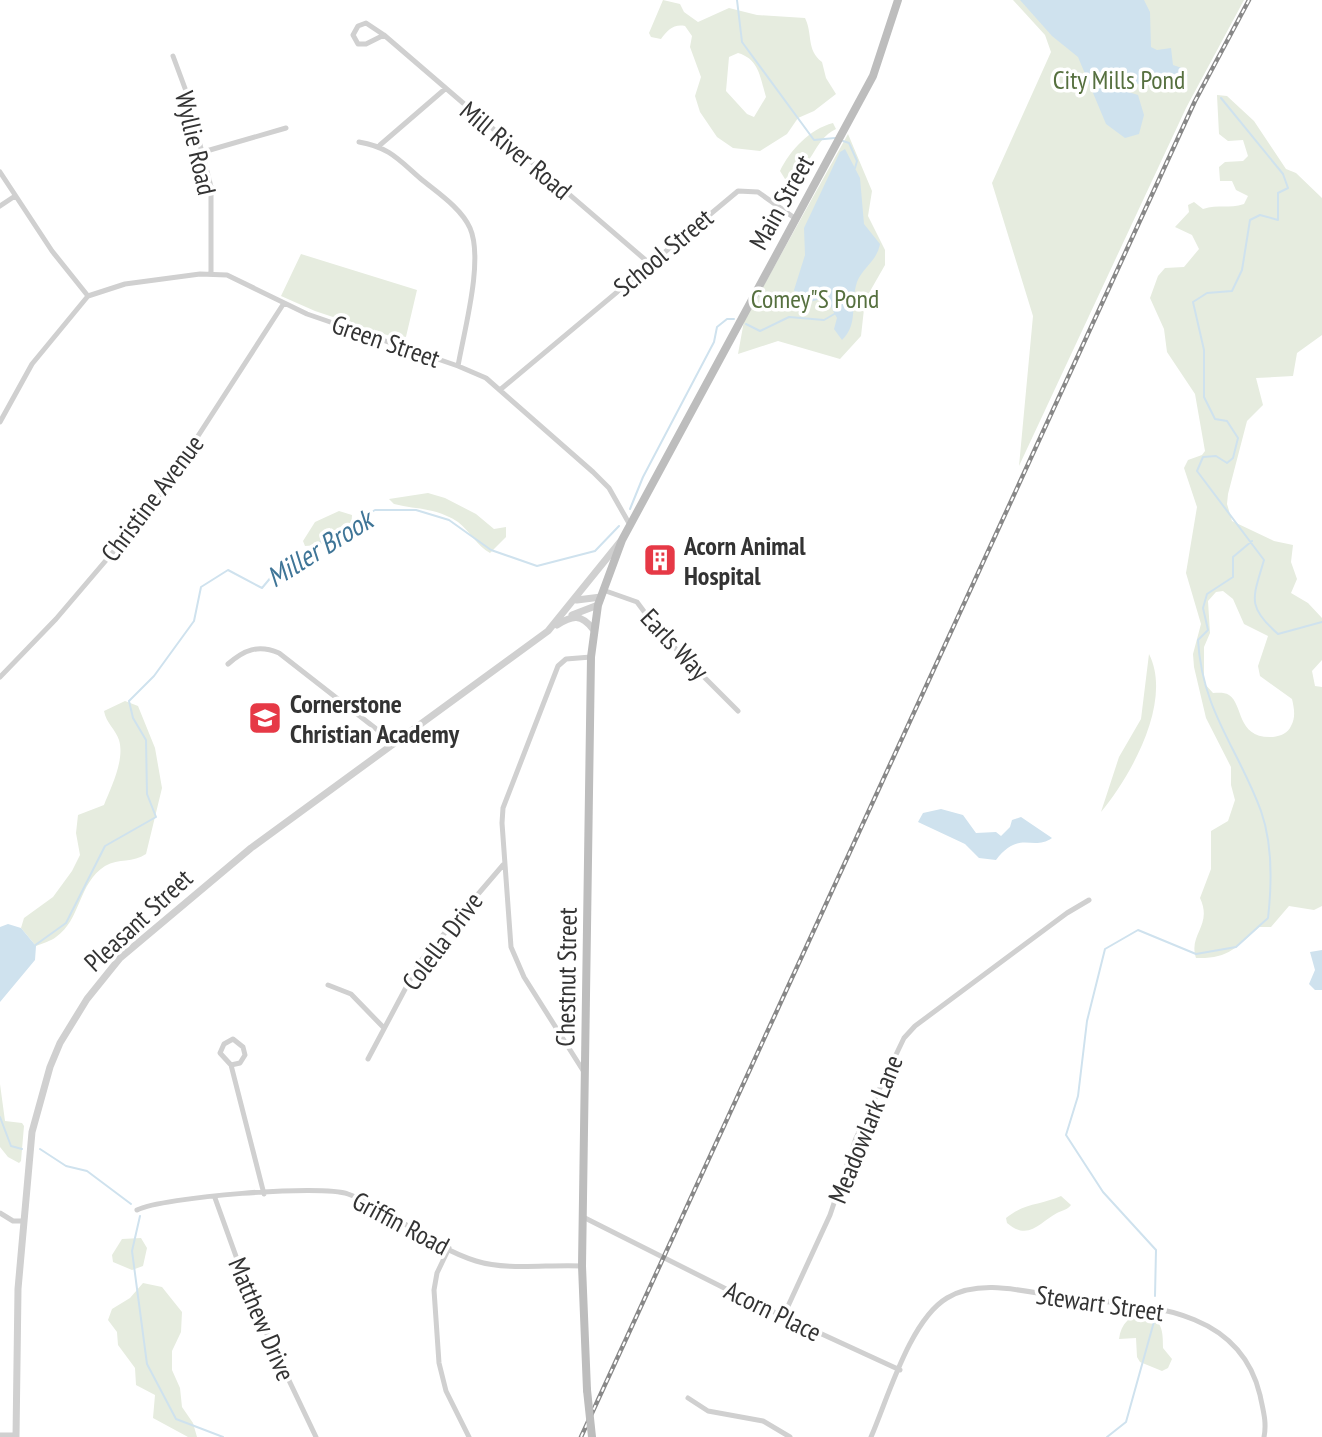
<svg xmlns="http://www.w3.org/2000/svg" width="1322" height="1437" font-family="'PT Sans Narrow',sans-serif">
<style>
.green{fill:#e6ecdf;fill-rule:evenodd}
.water{fill:#cfe2ee}
.lines{fill:none;stroke-linecap:round;stroke-linejoin:round}
.stream{stroke:#cfe2ee;stroke-width:2}
.minor{stroke:#d0d0d0;stroke-width:5}
.tertiary{stroke:#d0d0d0;stroke-width:7}
.secondary{stroke:#bdbdbd;stroke-width:8}
.rail-casing{stroke:#888;stroke-width:4.5}
.rail{stroke:#fff;stroke-width:2;stroke-dasharray:5;stroke-linecap:butt}
.secondary-bridge{stroke:#bdbdbd;stroke-width:8}
.labels{text-anchor:middle;dominant-baseline:central;stroke-width:7;stroke-linejoin:round;paint-order:stroke}
.park-label{font-size:26px;fill:#56703f;stroke:#fff}
.street-label{font-size:26px;fill:#333;stroke:#fff}
.poi-label{font-size:26px;font-weight:bold;fill:#333;stroke:#fff;text-anchor:start}
.water-label{font-size:28px;font-style:italic;fill:#3f7597;stroke:#fff}
</style>
<rect width="100%" height="100%" fill="#fff"/>
<path class="green" d="M663,0l17,4 4,8 14,10 31,-14 28,7 48,3c8,16 1,32 17,44l4,16 10,16 -22,17 -16,7 -11,16 -27,17 -27,-3 -16,-11 -17,-25 -5,-16 6,-19 -11,-30 2,-11 -7,-10c-12,-2 -17,4 -24,13l-10,-2 -2,-4zM738,53c21,6 22,24 28,44l-12,20 -7,-3 -21,-23 3,-34z
M1013,0h231l-58,108 -167,358 14,-150 -41,-133 59,-131 -6,-17z
M1217,95l10,1 27,25 32,48 10,4 26,25v137l-25,18 -4,23 -37,2 7,27 -16,16 -19,73 -1,10 5,17 42,20 19,4 -2,17 6,17 -6,14 17,10 14,15v42l-10,11 3,15 7,1v219l-8,4 -25,-4 -18,21h-12c-23,21 -31,32 -63,31 -8,-24 17,-32 4,-60l11,-29v-38l17,-10 7,-21 -4,-15v-18l-25,-49 -12,-51 -1,-13 8,-30 -15,-51 11,-66 -13,-39 4,-8 14,-5 3,-4 -10,-57 -28,-42 -3,-23 -14,-31 8,-22 7,-8 19,-1 15,-18 -7,-14 -17,-8 14,-15 -1,-7 6,-3 9,7c15,-5 26,0 41,-5l4,-8 -12,-6 -4,-9h-12l-1,-14 6,-5 18,-1 5,-5 -5,-16 -15,1 -9,-7zM1223,591l10,8 11,25 24,12 -10,30 2,10 32,23c2,9 4,18 -1,27 -3,7 -10,10 -18,11 -37,2 -29,-32 -44,-42 -5,-3 -11,-2 -16,-2l-9,-10v-36l6,-14 -2,-32 8,-9z
M833,123l3,6c-23,10 -24,43 -51,50l-5,-8c10,-21 30,-42 53,-48z
M848,134l24,57 -4,25 17,34v15l-20,35 -4,36 -21,23 -62,-18 -40,13 6,-33z
M301,254l116,36 -12,51 -90,-30 -34,-15z
M428,493l17,5 31,16 18,15 12,-2v10l-16,16c-13,-7 -20,-22 -32,-31 -23,-15 -40,-12 -64,-18l-5,-5z
M339,511l13,4 -1,16 -32,14 -14,1 -2,-5 12,-19z
M1149,654c24,47 -18,122 -48,158l18,-55 22,-38z
M125,701l13,5 17,42 7,40 -16,66c-13,9 -27,4 -41,12 -27,17 -24,54 -49,71 -5,4 -13,6 -20,9l-15,-18 3,-10 29,-21 19,-26 8,-16 -4,-22 2,-18 26,-10c7,-18 21,-45 15,-65 -3,-10 -13,-17 -15,-29z
M0,1084l5,37 17,2 2,3 -3,35 -2,2 -11,-6 -8,-10z
M1061,1196l10,9c-4,5 -8,5 -14,8 -16,8 -28,29 -50,10l-1,-5c18,-15 35,-13 55,-22z
M141,1238l6,10 -4,18 -11,4 -19,-8 -1,-7 10,-16z
M143,1283l19,4 20,25 -1,20 -9,19v19l8,18 2,19 11,16 4,14h-9l-35,-19 2,-23 -19,-10 -1,-17 -17,-23 -1,-13 -9,-12 4,-11 18,-11z
M1146,1312c16,10 17,17 17,36l9,11 -4,9 -6,3 -22,-9 -3,-5 -1,-19 -17,1c2,-16 11,-24 27,-27z"/>
<path class="water" d="M1020,0h124l6,12 1,35 6,3 14,-2 2,17 12,4 3,7 -12,8h-61l1,4 22,7 6,20 -5,19 -14,4 -19,-14 -28,-67 -26,-21z
M845,149l15,29 4,46 16,20c-3,17 -17,23 -23,38 -7,21 2,42 -15,58l-8,-11 3,-11 -7,-13 -9,-6 -11,3 -13,-3 -3,-9 11,-35 -1,-27 36,-76z
M941,809l22,6 13,18 20,-1 5,4 9,-9 2,-7 9,-3 31,21c-20,14 -32,-9 -56,22l-17,-2 -14,-14 -47,-22 5,-9z
M8,924l13,4 15,18 -1,14 -35,42v-75z
M1322,950v40h-7l-6,-6 6,-14 -5,-18z"/>
<g class="lines">
<path class="stream" d="M737,0l5,42 72,98 21,-2
M1221,98l62,76 5,14 -10,5v27l-18,-5 -10,5 -8,50 -10,21 -25,2 -14,9 11,48v47l11,22 12,2 11,17 -5,20 -6,5 -11,-7 -13,1 -6,14 67,89c-11,38 -18,46 14,74l44,-12
M843,141l6,2 8,18 -2,7
M746,324l14,7 29,-14 35,3 12,-7
M630,509l13,-32 71,-135 3,-15 10,-8h7
M34,946l32,-23 39,-77 51,-29 -9,-23 -1,-54 -13,-22 -4,-17 25,-25 40,-55 7,-34 27,-17 34,18 20,-24 93,-54h41l33,10 42,30 46,16 58,-15 24,-25
M0,1117l11,29 11,3
M40,1149l26,17 21,5 44,33
M140,1216l-8,35 15,113 29,55 47,18
M1155,1296l1,-46 -53,-58 -37,-57 12,-39 9,-75 18,-72 33,-19 58,24 40,-7 32,-29c4,-35 5,-73 -7,-107 -23,-63 -59,-100 -63,-171l10,-10 -5,-22 4,-14 26,-17v-20l19,-16
M1107,1437l19,-15 29,-104"/>
<path class="minor" d="M384,35l-18,9h-8l-5,-9 5,-9 8,-3 18,12 265,228
M173,56l13,35 25,96v87
M359,142c30,5 40,18 62,37 17,14 40,29 49,49 14,32 -6,103 -12,138
M380,145l65,-56
M203,152l83,-24
M0,172l52,79 36,45
M0,206l15,-10
M501,389l237,-198 20,1 38,27
M0,422l32,-58 56,-68 37,-12 75,-10 27,1 80,39 151,52 28,12 107,94 16,16 21,37
M603,590l34,12 23,31 78,78
M228,664c16,-14 30,-20 51,-11l114,89
M0,677l56,-58 98,-115 130,-201
M328,985l23,9 33,34
M368,1059l51,-96 84,-98
M231,1065l9,-2 5,-8 -2,-8 -10,-8 -9,5 -4,9 11,12 33,129
M584,1072l-60,-95 -13,-30 -9,-124 1,-15 55,-142 8,-7 25,-2
M215,1198l40,111 61,128
M137,1210c25,-13 185,-26 211,-16 45,16 82,53 128,67 33,10 72,3 106,5
M0,1213l13,8h10
M583,1217l169,85 148,68
M449,1248l-12,25 -3,17 5,73 7,28 23,46
M783,1317l47,-102 26,-77 48,-100 11,-12 152,-113 22,-13
M688,1398l20,13 55,10 27,16
M0,1435h16
M871,1437c17,-39 39,-117 76,-139 33,-20 79,-6 115,-1 75,9 176,6 198,98 3,15 7,27 4,42"/>
<path class="tertiary" d="M577,600l24,-3
M572,615l26,-10
M557,625c16,-10 24,-11 36,4
M16,1437l2,-148 14,-157 18,-65 10,-24 27,-44 33,-41 131,-110 297,-217 72,-89"/>
<path class="secondary" d="M587,1390l-5,-124 9,-609 7,-52 24,-65 251,-464 25,-76"/>
<defs>
<path id="rail" d="M581,1437l614,-1336 54,-101"/>
</defs>
<use href="#rail" class="rail-casing"/>
<use href="#rail" class="rail"/>
<path class="secondary-bridge" d="M587,1390l5,47"/>
</g>
<defs>
<symbol id="building-square" viewBox="-11 -11 22 22"><rect x="-9" y="-9" width="18" height="18" rx="4" fill="#e63946" stroke="#fff"/><path d="M-4-6H4V6H1V3H-1V6H-4ZM-2.5-4.3h1.7v1.8h-1.7ZM.8-4.3h1.7v1.8H.8ZM-2.5-1h1.7V.8h-1.7ZM.8-1h1.7V.8H.8Z" fill="#fff"/></symbol>
<symbol id="school-square" viewBox="-11 -11 22 22"><rect x="-9" y="-9" width="18" height="18" rx="4" fill="#e63946" stroke="#fff"/><path d="M0-5L7-2L0 1L-7-2ZM-4 1L0 2.5L4 1V4Q0 6-4 4Z" fill="#fff"/></symbol>
</defs>
<g fill-rule="evenodd">
<use href="#building-square" x="641" y="541" width="38" height="38"/>
<use href="#school-square" x="246" y="699" width="38" height="38"/>
</g>
<g class="labels">
<g class="park-label">
<text x="1119" y="79">City Mills Pond</text>
<text x="815" y="298">Comey"S Pond</text>
</g>
<g class="street-label">
<text transform="translate(196 143) rotate(77)">Wyllie Road</text>
<text transform="translate(516 150) rotate(40)">Mill River Road</text>
<text transform="translate(781 202) rotate(-61)">Main Street</text>
<text transform="translate(663 252) rotate(-40)">School Street</text>
<text transform="translate(386 341) rotate(19)">Green Street</text>
<text transform="translate(152 498) rotate(-53)">Christine Avenue</text>
<text transform="translate(675 644) rotate(47)">Earls Way</text>
<text transform="translate(138 920) rotate(-43)">Pleasant Street</text>
<text transform="translate(442 941) rotate(-53)">Colella Drive</text>
<text transform="translate(566 977) rotate(-89)">Chestnut Street</text>
<text transform="translate(865 1129) rotate(-68)">Meadowlark Lane</text>
<text transform="translate(401 1223) rotate(28)">Griffin Road</text>
<text transform="translate(1100 1303) rotate(8)">Stewart Street</text>
<text transform="translate(773 1311) rotate(26)">Acorn Place</text>
<text transform="translate(262 1319) rotate(67)">Matthew Drive</text>
</g>
<g class="poi-label">
<text x="684" y="545">Acorn Animal<tspan x="684" dy="30">Hospital</tspan></text>
<text x="290" y="703">Cornerstone<tspan x="290" dy="30">Christian Academy</tspan></text>
</g>
<g class="water-label">
<text transform="translate(319 548) rotate(-32)">Miller Brook</text>
</g>
</g>
</svg>
